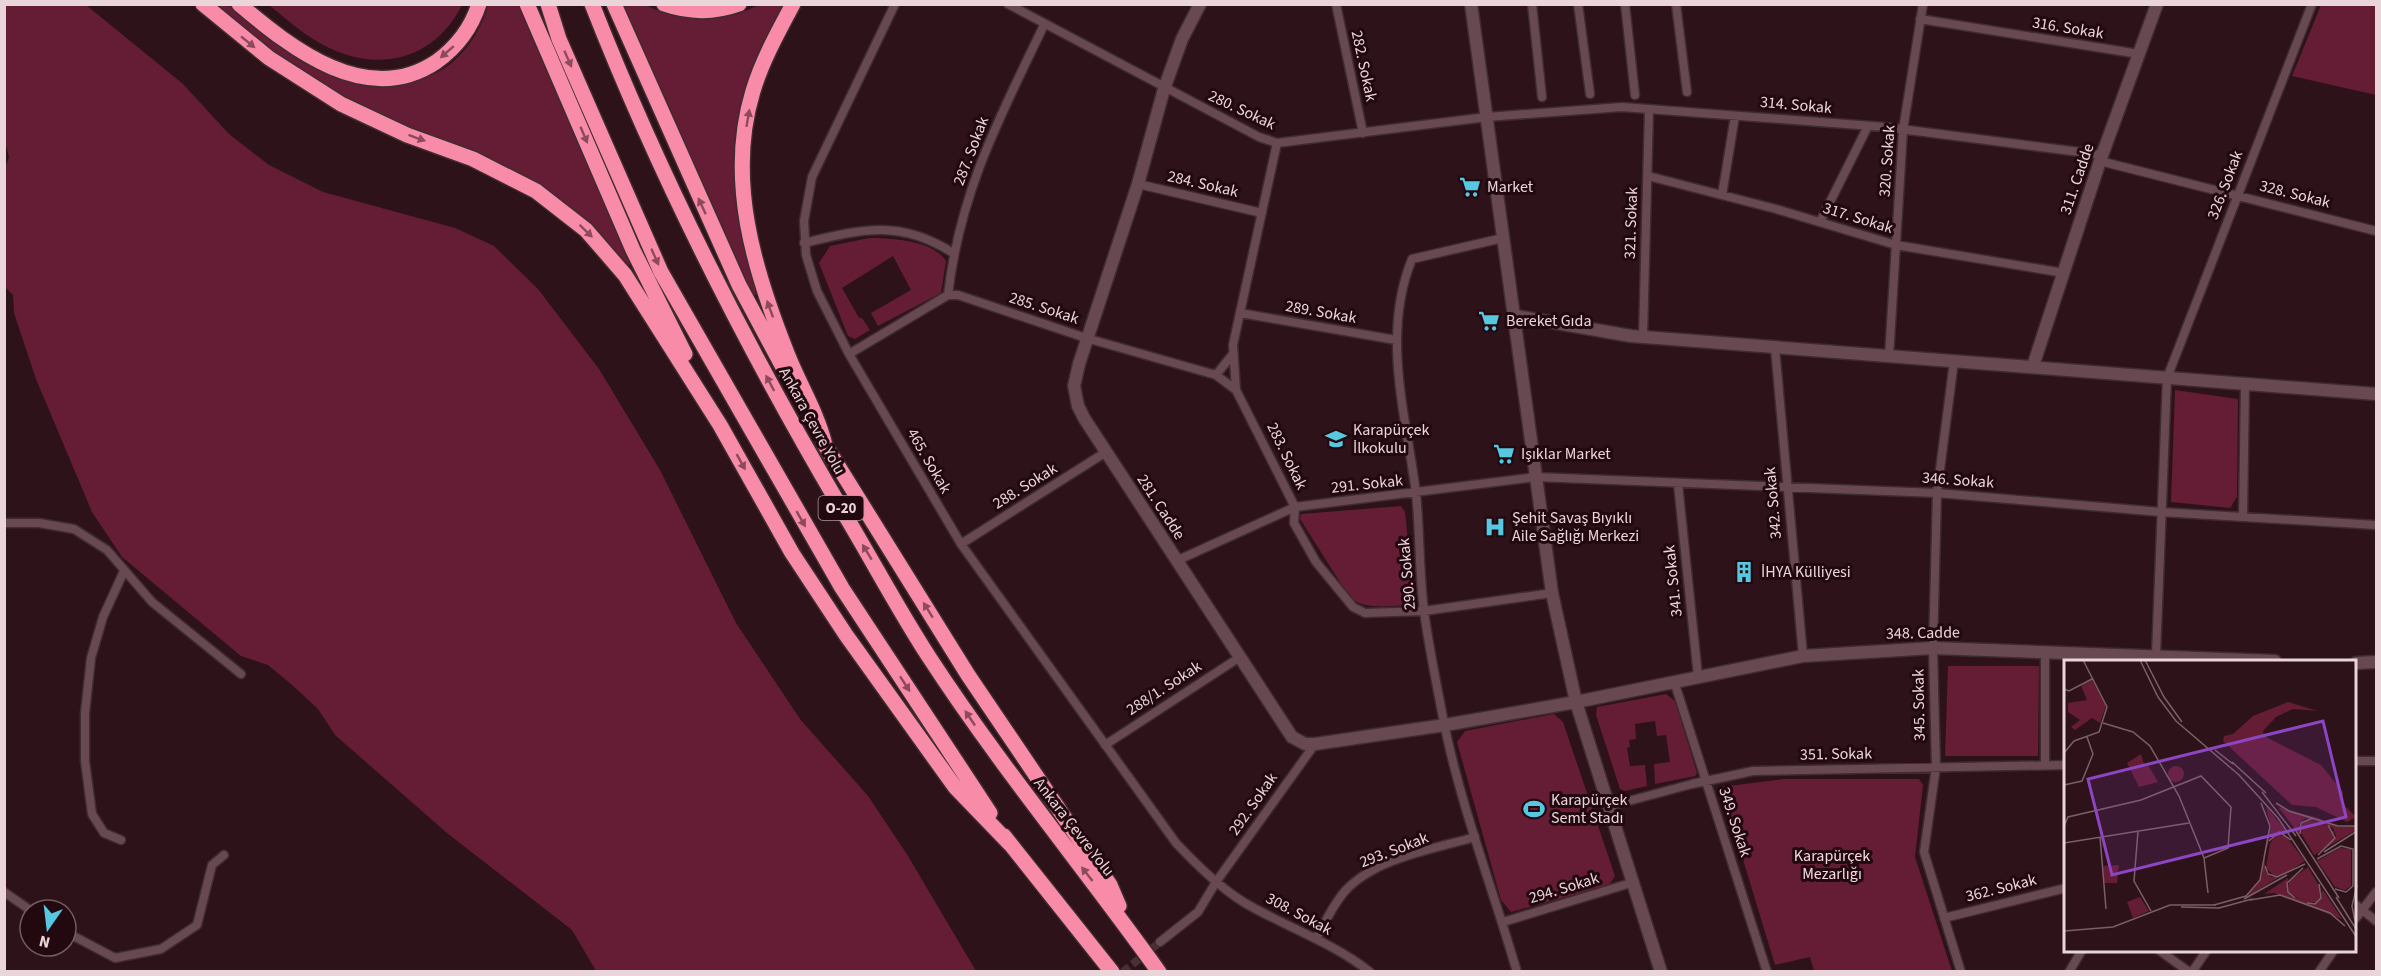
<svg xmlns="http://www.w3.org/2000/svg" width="2381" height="976" font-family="'Source Sans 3',sans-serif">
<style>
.green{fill:#641d35}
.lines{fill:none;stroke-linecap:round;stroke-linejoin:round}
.street-tunnel{stroke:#492f36;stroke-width:8;stroke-dasharray:8 4;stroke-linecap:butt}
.street-casing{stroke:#3e2c30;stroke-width:11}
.secondary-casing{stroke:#3e2c30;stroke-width:15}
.highway-casing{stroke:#3e2c30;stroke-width:18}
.street{stroke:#694951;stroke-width:8}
.secondary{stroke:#694951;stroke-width:12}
.highway{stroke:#f88ba8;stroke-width:15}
.oneway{fill:#8d4a5c}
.labels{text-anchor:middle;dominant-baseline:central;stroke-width:6;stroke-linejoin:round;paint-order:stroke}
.shield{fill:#220910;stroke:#ae989d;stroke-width:1.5}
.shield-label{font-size:15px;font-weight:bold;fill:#ead6da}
.street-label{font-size:16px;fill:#ead6da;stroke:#220910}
.poi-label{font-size:16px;fill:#ead6da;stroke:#220910;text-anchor:start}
.park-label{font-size:16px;fill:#f6dae0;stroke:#220910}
.inset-road{fill:none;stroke:#796066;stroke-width:1.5}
.view{fill:#8c46c3;fill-opacity:0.15;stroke:#8c46c3;stroke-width:3}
.inset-edge{fill:none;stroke:#ead6da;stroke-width:3}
</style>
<rect width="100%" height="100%" fill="#2d1219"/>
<path class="green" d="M4,5h82l97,79 46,50 40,31 54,27 132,36 39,18 44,43 61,80 61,101 76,153 64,96 68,77 40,60 68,115h-380l-24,-41 -125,-97 -112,-98 -17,-26 -27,-25 -23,-19 -27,-9 -119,-99 -30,-45 -56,-133 -22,-66 -1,-18 -8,-8 -1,-116 5,-14 -5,-19z
M207,5c6,0 13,-2 18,0 10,1 32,23 40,29 51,40 100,65 164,42 29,-10 52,-43 59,-71h36l110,257 -10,6 -45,-50 -152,-80 -107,-52z
M269,5h193c-31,61 -94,69 -149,34 -16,-10 -30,-23 -44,-34z
M616,5h29l19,8 32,5 42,-4 21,-9h30l-15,24 -36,142 -1,39 20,84 -9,4z
M2321,5h55v90l-84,-19z
M869,238c22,0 64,2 77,23l-5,32 -63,33 -7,-13 40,-23 -18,-34 -51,32 17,30h3l8,12 -15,9 -7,-3 -29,-73 11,-17z
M2175,390l63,9 -1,98 -7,11 -59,-6z
M1401,506l4,6 9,84 -7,9c-22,1 -39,5 -57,-7l-50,-79 1,-5z
M1948,666h91l-1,90h-93z
M1666,694l9,7 22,72 -2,3 -40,8 -1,-20 16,-2 -4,-27 -9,1 -2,-15 -20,3 1,15 -7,1 1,7 -3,1 3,18 15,-1 2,21 -22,5 -5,-2 -24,-74 1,-8z
M1554,714l9,8 52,154 -6,9 -98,27 -10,-12 -44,-158 8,-11z
M1783,779h136l4,6 -8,72 37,114h-138l-4,-14 -35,8 -54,-178z"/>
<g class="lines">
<path class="street-tunnel" d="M1123,972l37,-30"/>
<defs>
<path id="street" d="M895,4l-83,173 -8,44 2,34 11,36 32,63 112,190 215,299c21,22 43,44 69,60 41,24 87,39 125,69
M1008,4l251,133 18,6 210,-26 135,-10 263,20 218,28
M1336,4l27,129
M1532,4l10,93
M1578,4l12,90
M1625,4l10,91
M1676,4l11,88
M1920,19l219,35
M1277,143l-44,202 3,45 59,117 -1,16 22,39 37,45 12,6 59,-2 128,-18
M2100,161l276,70
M1648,176l128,33 120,36 168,28
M1138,184l124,29
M1722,195l13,-79
M1820,222l48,-96
M1503,238l-91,21c-31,76 -6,156 4,234 4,39 3,79 8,118 5,37 13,75 20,112 17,84 49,166 73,249
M804,243c58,-14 96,-24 149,10
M948,295c12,-104 52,-178 96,-270
M1240,313l156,27
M1643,337l6,-227
M1775,348l28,308
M849,354l99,-59h10l128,43 130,37 20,15
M1889,357l14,-227 20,-126
M1954,361l-17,132 -4,155 3,119 -12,85 37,120
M1216,375l16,-20
M1678,484l20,192
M2243,517l2,-132
M4,523h35l35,6 33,21 45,52 89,72
M961,544l145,-92
M1176,561l119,-54 241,-30 401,16 224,19 215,13
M2045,651v114
M2156,655l11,-277 145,-374
M1674,681l93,291
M1105,745l135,-88
M2356,761h20
M1610,806l82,-22 61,-13 313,-6
M121,840l-17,-7 -12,-19 -7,-53v-48l6,-55 12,-41 21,-46
M4,892l26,18
M2356,905l20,16
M1944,918l122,-30
M2356,918l20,-26
M1503,922l131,-40
M66,932l49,26 46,-9 36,-24 15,-60 12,-10
M1316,939c9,-16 17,-35 30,-49 30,-32 88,-41 129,-53
M1160,942l38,-30 18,-30 99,-138
M2159,950l30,22
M2069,972l13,-22
M2192,972l15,-22
M2319,972l15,-22"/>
<path id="secondary" d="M1200,4l-18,35 -18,50 -26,95 -59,180 -5,22 4,20 6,12 208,319 13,7h10l130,-19 131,-23 227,-46 130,-8 342,13
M1471,4l81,589 24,109 85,270
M1516,316l115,20 745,58
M2033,366l67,-205 57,-157
M2356,663l20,-1"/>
<path id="highway" d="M203,4l66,54 72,46 66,31 66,24 63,32 50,39 39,45 95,150 72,128 54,82 109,152 55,57
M239,4c53,45 128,104 197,58 21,-15 35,-33 43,-58
M527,4l106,246 52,104
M548,4l11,35 102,233 181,316 148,225
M592,4c71,181 160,354 259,521 26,44 50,89 78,132 71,109 154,209 230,315
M614,4l125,281 46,86
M664,4c26,9 50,9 75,0
M793,4c-15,28 -31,57 -40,87 -27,88 1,179 34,262 12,31 30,59 38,92l143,230 142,210 9,21
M1004,836l108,136"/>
</defs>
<use href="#street" class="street-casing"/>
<use href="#secondary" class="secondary-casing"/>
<use href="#highway" class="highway-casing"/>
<use href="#street" class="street"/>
<use href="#secondary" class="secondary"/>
<use href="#highway" class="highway"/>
</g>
<defs><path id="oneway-solid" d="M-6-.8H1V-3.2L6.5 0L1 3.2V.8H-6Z" transform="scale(1.5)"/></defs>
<g class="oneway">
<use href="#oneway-solid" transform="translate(248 42) rotate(39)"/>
<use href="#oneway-solid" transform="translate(447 52) rotate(139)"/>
<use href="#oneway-solid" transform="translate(568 59) rotate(66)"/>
<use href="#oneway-solid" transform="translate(748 118) rotate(-80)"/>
<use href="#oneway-solid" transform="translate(584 135) rotate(67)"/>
<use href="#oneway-solid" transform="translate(417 138) rotate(20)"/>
<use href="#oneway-solid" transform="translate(702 206) rotate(-115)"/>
<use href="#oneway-solid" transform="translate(586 231) rotate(44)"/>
<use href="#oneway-solid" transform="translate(655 257) rotate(66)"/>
<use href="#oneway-solid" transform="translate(770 309) rotate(-110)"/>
<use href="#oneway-solid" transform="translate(770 383) rotate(-118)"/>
<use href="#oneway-solid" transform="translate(741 462) rotate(61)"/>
<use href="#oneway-solid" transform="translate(801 519) rotate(60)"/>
<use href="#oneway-solid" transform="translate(867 552) rotate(-121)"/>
<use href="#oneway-solid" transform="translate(928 610) rotate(-122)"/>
<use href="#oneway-solid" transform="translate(905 684) rotate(57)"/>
<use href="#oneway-solid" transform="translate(970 718) rotate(-124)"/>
<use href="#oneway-solid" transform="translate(1087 874) rotate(-128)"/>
</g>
<defs>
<symbol id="supermarket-bare" viewBox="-9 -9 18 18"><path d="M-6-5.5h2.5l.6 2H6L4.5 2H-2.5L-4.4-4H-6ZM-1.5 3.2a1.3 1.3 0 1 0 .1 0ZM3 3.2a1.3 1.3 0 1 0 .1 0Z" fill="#56c9e1" stroke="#220910" stroke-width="2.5" paint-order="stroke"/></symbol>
<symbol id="school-bare" viewBox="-9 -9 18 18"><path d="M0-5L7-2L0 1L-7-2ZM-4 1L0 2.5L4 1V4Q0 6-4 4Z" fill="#56c9e1" stroke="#220910" stroke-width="2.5" paint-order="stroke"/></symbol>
<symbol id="hospital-bare" viewBox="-9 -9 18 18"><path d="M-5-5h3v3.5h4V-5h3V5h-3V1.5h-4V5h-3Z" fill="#56c9e1" stroke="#220910" stroke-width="2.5" paint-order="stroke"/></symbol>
<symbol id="building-bare" viewBox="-9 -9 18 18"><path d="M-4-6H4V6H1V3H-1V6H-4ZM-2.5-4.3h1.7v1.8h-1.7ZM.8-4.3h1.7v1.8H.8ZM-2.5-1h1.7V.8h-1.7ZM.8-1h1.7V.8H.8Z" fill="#56c9e1" stroke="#220910" stroke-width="2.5" paint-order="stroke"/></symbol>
<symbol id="stadium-bare" viewBox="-9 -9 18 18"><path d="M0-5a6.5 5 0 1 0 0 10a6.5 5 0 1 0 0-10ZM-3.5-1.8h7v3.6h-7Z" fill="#56c9e1" stroke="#220910" stroke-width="2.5" paint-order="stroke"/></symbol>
</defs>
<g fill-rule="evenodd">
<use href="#supermarket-bare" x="1455" y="172" width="30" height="30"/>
<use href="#supermarket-bare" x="1474" y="306" width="30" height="30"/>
<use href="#school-bare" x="1321" y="424" width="30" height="30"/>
<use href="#supermarket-bare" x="1489" y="439" width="30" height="30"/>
<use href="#hospital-bare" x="1480" y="512" width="30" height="30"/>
<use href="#building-bare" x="1729" y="557" width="30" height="30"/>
<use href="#stadium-bare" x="1519" y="794" width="30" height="30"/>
</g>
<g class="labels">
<rect class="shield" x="818.5" y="496" width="45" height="24" rx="4.5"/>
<g class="shield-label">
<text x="841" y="508">O-20</text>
</g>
<g class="street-label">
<text transform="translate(2068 28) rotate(9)">316. Sokak</text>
<text transform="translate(1364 66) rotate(78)">282. Sokak</text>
<text transform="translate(1796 105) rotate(5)">314. Sokak</text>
<text transform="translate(1242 110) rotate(25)">280. Sokak</text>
<text transform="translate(971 151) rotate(-69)">287. Sokak</text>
<text transform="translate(1887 161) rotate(-86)">320. Sokak</text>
<text transform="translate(2077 179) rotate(-71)">311. Cadde</text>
<text transform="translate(1203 184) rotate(13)">284. Sokak</text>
<text transform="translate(2225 185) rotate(-69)">326. Sokak</text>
<text transform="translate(2295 194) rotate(14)">328. Sokak</text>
<text transform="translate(1858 218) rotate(17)">317. Sokak</text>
<text transform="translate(1631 223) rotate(-88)">321. Sokak</text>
<text transform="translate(1044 308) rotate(18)">285. Sokak</text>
<text transform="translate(1321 312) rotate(10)">289. Sokak</text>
<text transform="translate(812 421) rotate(61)">Ankara Çevre Yolu</text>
<text transform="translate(1287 456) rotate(64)">283. Sokak</text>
<text transform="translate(929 461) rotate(60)">465. Sokak</text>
<text transform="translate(1958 480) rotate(4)">346. Sokak</text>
<text transform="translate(1367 484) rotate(-6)">291. Sokak</text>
<text transform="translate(1025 486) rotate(-32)">288. Sokak</text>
<text transform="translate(1773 503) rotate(-95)">342. Sokak</text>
<text transform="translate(1161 507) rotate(57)">281. Cadde</text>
<text transform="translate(1407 574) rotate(-95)">290. Sokak</text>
<text transform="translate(1673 581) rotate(-96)">341. Sokak</text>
<text transform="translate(1923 633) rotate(-1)">348. Cadde</text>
<text transform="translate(1164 688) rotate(-33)">288/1. Sokak</text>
<text transform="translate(1919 705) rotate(-91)">345. Sokak</text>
<text transform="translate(1836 754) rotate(-1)">351. Sokak</text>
<text transform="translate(1253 804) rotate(-55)">292. Sokak</text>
<text transform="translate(1735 822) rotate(72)">349. Sokak</text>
<text transform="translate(1074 827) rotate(52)">Ankara Çevre Yolu</text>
<text transform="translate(1394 850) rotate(-21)">293. Sokak</text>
<text transform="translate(1564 888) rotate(-17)">294. Sokak</text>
<text transform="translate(2001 888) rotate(-14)">362. Sokak</text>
<text transform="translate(1299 914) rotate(28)">308. Sokak</text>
</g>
<g class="poi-label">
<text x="1487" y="187">Market</text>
<text x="1506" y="321">Bereket Gıda</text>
<text x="1353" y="430">Karapürçek<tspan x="1353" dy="18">İlkokulu</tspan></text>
<text x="1521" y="454">Işıklar Market</text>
<text x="1512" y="518">Şehit Savaş Bıyıklı<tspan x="1512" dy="18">Aile Sağlığı Merkezi</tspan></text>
<text x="1761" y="572">İHYA Külliyesi</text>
<text x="1551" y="800">Karapürçek<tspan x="1551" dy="18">Semt Stadı</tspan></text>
</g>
<g class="park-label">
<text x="1832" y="856">Karapürçek<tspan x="1832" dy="18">Mezarlığı</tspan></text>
</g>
</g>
<g transform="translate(2064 660)">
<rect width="292" height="292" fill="#2d1219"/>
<path d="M28,20l14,26 -6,17 -8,-5 -17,12 -4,-3 9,-7 -12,-8v-9l19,-3 -6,-14zM224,42l30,9 -25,-2 -17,8 -13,14 1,5 57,29 22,27 -1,11 14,14 -9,5 -31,-15 -24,-2 -69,-64 1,-5 9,-2 20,-18zM77,94l4,13 3,-2 10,17 -19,5 -12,-24zM104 114a8 8 0 1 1 16 0a8 8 0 1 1-16 0ZM202,146l22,28 -10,-2 -8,5 -6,19 2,17 5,4h4l-9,-9 4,-24 5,-9 11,1 19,25 -58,36 15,-21 2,-23 7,-25zM214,147l40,11 21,9 17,-1v4l-42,25 -13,-22 1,-10 8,-3 17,6 7,6v9l2,-5 -3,-8 -27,-10 -6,5 -1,11zM276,188l11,1v37l-6,4 -10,-3 -18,-26zM55,205l-2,18h-13l-1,-17zM244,207l13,22 -4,13 -9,1 -19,-10v-12zM224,218l1,16 24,11 10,-15 19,29 -68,-26 -10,1zM76,237l9,14 -16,7 -6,-16z" fill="#641d35"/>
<path class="inset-road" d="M76,0l18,37 18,24 63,54 39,43 79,120M81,0l19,37 18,25M0,29l5,2 23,-12M39,63l30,9 17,14 29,50 25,62 4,35M151,90l18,14M0,93l10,-12 25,-9 8,-25 -24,-47M168,102l34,31M0,125l18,-4 11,-27 -6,-17M198,132l34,44M212,143l13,8 49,15h19M0,166l4,-9 73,-17 60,-24 30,31 -3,41 -24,10M74,171l-4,50 17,30M232,171l43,67M236,174l1,-11 12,-5M36,177l6,72M205,181l10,-9 12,8M0,183l125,-20M260,192l33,-21M254,195l17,-17 -7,-13M253,199l24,-13 12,3v37l-7,6 -11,-3M201,206l3,8 9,3 28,-13M272,237l20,32M231,238l-7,-6 -1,-9 16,-15M180,239l43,-24M186,240l30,-5 50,18 15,13M243,243l8,1 6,-6 -2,-14M150,245l32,-9 14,-16 10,-54 -9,-23M117,247l38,1 33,-9M291,261l-3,-15 5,-21M0,271l49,-4 57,-22h46"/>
<path class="view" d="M259,61l23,96 -234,58 -24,-96z"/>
<rect width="292" height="292" class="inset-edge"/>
</g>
<rect width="2381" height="976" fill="none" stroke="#ead6da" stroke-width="12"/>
<g transform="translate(48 928) rotate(194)"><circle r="28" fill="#220910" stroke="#725b61" stroke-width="1.5"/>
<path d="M0-4.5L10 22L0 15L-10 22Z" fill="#56c9e1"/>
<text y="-9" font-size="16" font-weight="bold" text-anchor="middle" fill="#ead6da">N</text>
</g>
</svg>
